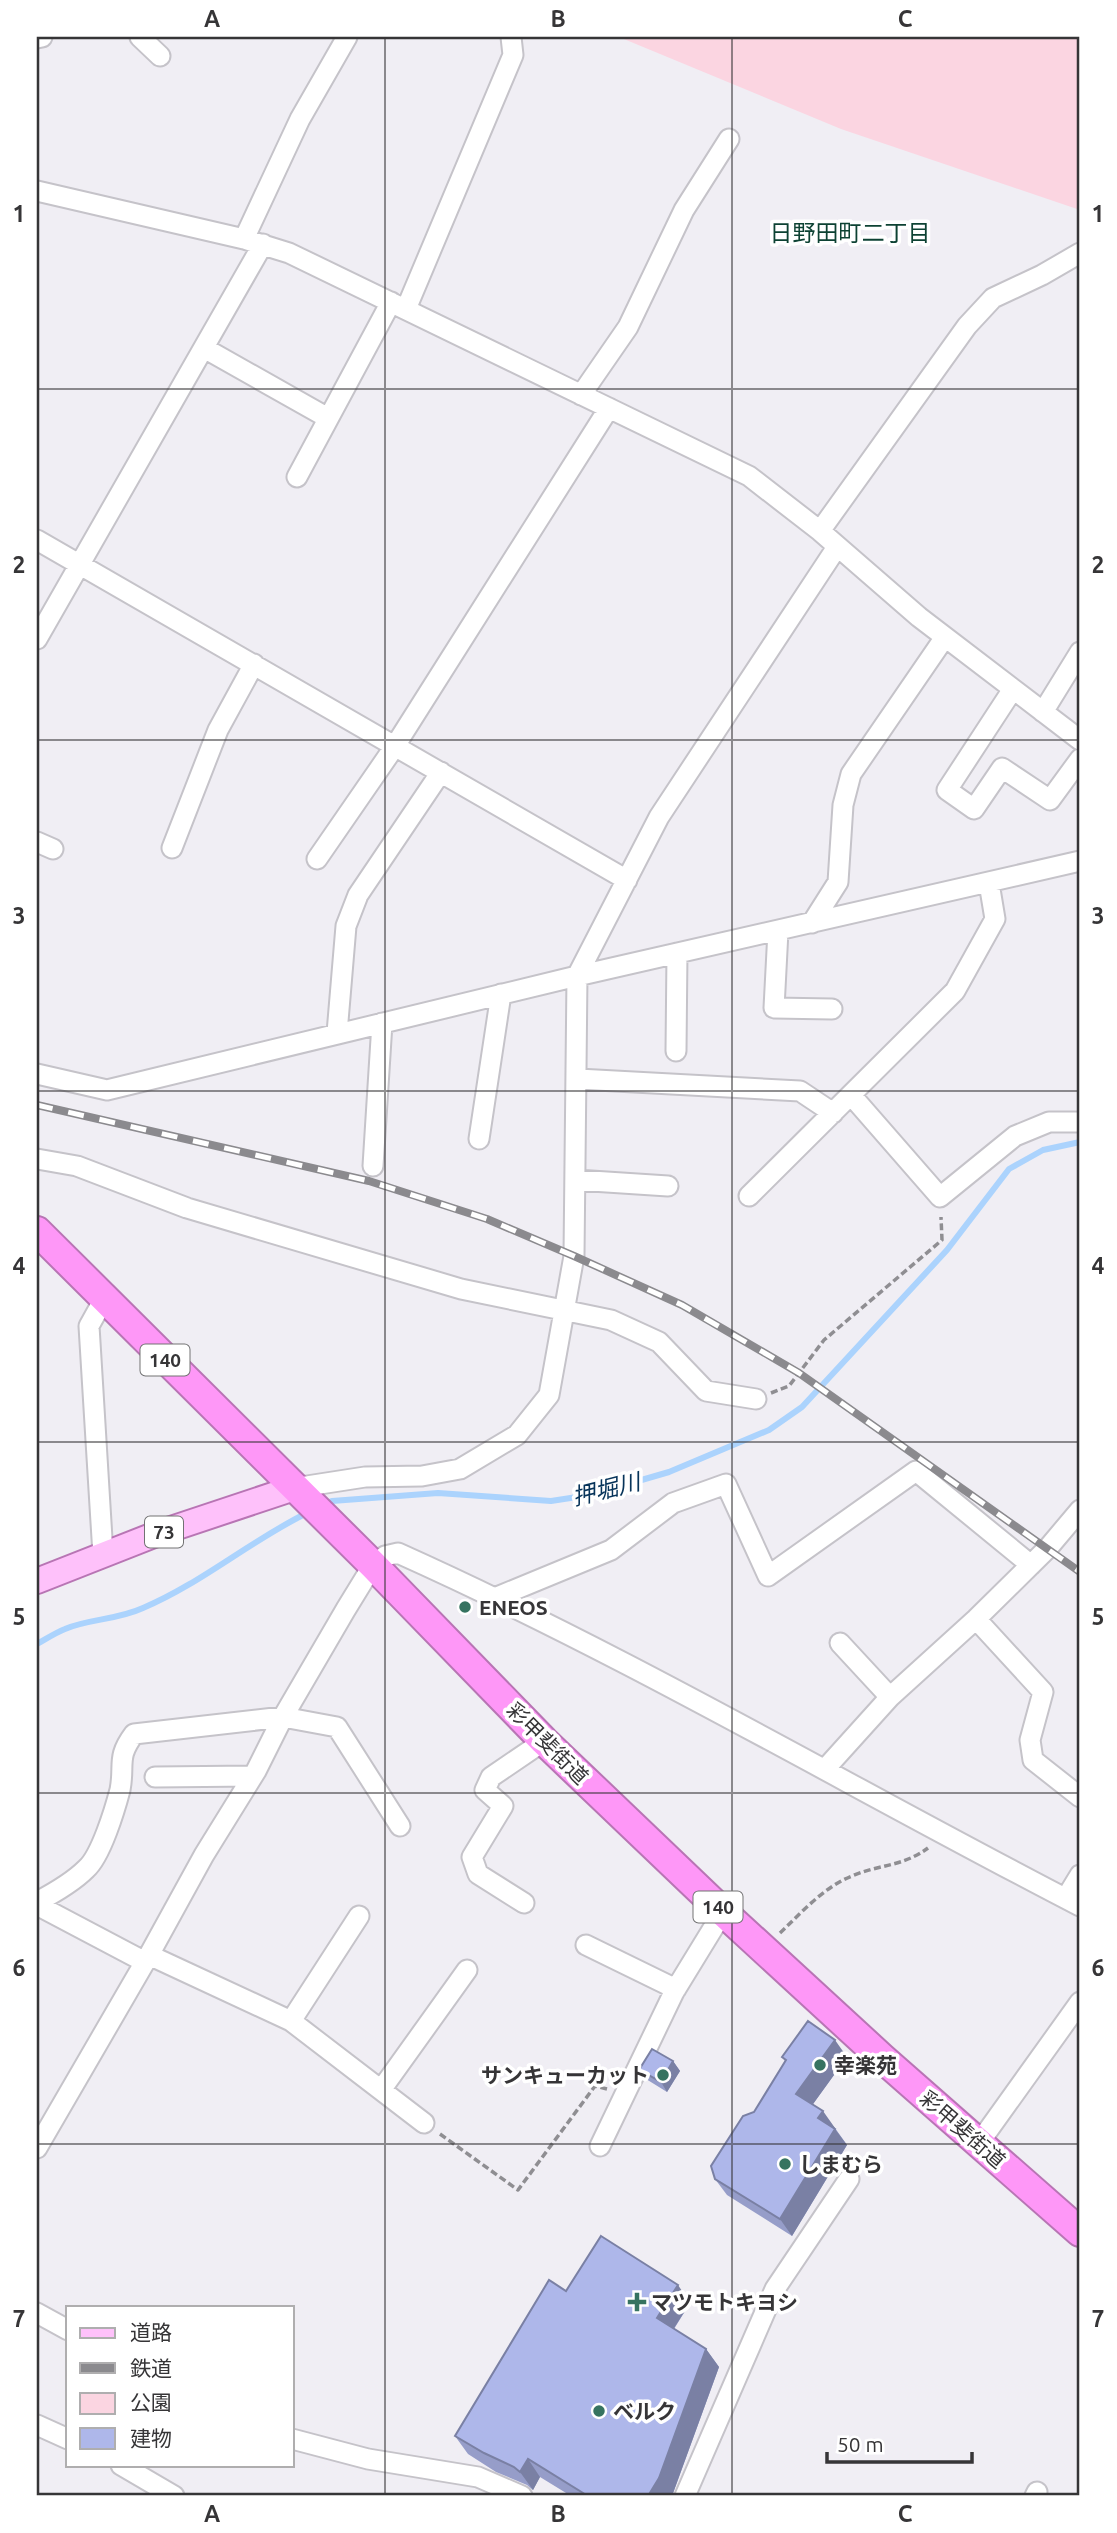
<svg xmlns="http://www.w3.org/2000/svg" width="1117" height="2533" font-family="Ubuntu,'Noto Sans JP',sans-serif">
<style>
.green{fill:#fbd5e1}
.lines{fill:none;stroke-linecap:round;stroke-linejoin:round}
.stream{stroke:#abd3fd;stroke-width:6}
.minor-casing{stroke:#c5c3c9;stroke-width:23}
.major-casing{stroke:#b875b4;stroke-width:28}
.highway-casing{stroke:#b875b4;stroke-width:32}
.path{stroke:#8f8e92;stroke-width:3.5;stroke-dasharray:7 3.5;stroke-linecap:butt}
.minor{stroke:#fff;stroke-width:19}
.major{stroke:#fec1fa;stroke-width:24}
.highway{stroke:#fe97f7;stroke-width:28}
.rail-casing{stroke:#8b8a8e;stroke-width:8}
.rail{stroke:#fff;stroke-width:5;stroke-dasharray:16;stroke-linecap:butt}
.wall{fill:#969dc9}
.shaded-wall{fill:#7a80a4}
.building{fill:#aeb7ea;stroke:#7a80a4;stroke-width:2}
.grid{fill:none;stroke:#363537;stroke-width:2;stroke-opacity:0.55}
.poi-dot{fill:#367360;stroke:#fff;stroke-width:2.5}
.labels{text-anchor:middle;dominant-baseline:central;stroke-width:7;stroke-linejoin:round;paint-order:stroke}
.shield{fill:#fff;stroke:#727273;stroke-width:2}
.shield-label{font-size:19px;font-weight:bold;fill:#363537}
.poi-label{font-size:21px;font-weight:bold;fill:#363537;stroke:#fff;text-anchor:start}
.street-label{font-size:21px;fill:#363537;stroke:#fff}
.neighbourhood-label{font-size:23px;fill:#0d4233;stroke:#fff}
.water-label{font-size:23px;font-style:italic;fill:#07345a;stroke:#fff}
.neatline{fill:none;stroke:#363537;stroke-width:2.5}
.grid-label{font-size:23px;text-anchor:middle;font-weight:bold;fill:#363537}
</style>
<rect width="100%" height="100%" fill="#f0eef4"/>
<path class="green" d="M619,37h461v173l-239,-81z"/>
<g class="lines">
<path class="stream" d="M322,1506l10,-5 106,-8 113,8 39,-6 79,-23 100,-42 33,-23 145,-157 62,-81 34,-19 37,-8
M37,1644c9,-5 18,-11 28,-15 23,-10 52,-9 78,-21 59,-25 108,-68 166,-96"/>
<defs>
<path id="minor" d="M140,37l20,19
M37,38l5,-1
M37,191l207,48 45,14 460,223 71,55 99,86 161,123
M244,239l56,-120 47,-82
M406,309l107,-254 -2,-18
M204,348l124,70
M581,395l47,-68 56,-117 45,-71
M297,477l94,-175
M820,531l147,-205 26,-28 49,-23 38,-22
M37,540l590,340
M37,639l226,-395
M1013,689l-66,101 27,19 28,-41 48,32 30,-41
M1043,712l37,-60
M37,842l16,7
M172,848l46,-118 36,-66
M317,859l78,-113 214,-338
M812,923l26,-41 5,-77 8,-31 94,-137
M778,931l-4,77 58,1
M337,1033l9,-107 12,-31 83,-123
M676,1051l1,-98
M37,1074l70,16 470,-114 503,-115
M578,1079l222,12 33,22
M851,1095l89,102 75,-61 34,-14h31
M479,1139l22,-145
M37,1159l40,7 110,42 274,81 150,31 48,22 47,49 50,8
M373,1166l9,-143
M576,1180l92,6
M749,1196l206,-205 40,-72 -6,-36
M294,1488l71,-11 57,-1 38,-7 57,-34 32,-40 25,-139 3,-280 82,-159 178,-270
M103,1555l-14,-229 15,-27
M497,1597l114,-47 62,-47 53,-19 42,92 148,-105 115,94
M976,1619l67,73 -13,48 3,20 47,37
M840,1643l50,54
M825,1769l65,-72 86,-78 72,-71 32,-38
M155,1777l98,-1
M1066,1898l14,-23
M37,1902c17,-9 35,-19 49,-33 15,-13 29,-60 34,-79 5,-26 -4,-32 14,-56l149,-17 54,10 63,99
M524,1903l-46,-29 -6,-17 31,-51 -18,-16 6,-13 53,-36
M37,1905l108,57
M586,1945l90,44
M149,1955l142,66 133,102
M291,2021l68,-105
M381,2090l86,-120
M979,2143l101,-141
M600,2146l74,-154 49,-80
M37,2148l112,-193 55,-100 52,-84 27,-54 63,-108 27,-44 12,-9 13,-3c234,105 455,236 682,353
M37,2313l31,17
M37,2425l31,14
M292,2439l76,20 110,18 44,19
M121,2465l53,31
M685,2496l90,-207 74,-110
M1035,2496l2,-4"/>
<path id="major" d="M37,1581l122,-48 135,-45"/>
<path id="highway" d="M37,1231l336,334 171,176 179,171 159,146 198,174"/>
</defs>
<use href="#minor" class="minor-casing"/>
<use href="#major" class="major-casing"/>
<use href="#highway" class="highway-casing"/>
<path class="path" d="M771,1393l18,-7 35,-46 118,-100 -1,-23
M780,1933c22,-21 44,-46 72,-57 28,-12 50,-9 76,-28
M440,2134l78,56 77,-104 12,3"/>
<use href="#minor" class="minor"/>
<use href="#major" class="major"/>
<use href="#highway" class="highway"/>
<defs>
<path id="rail" d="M37,1105l332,76 118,38 87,37 108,49 117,68 281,199"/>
</defs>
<use href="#rail" class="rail-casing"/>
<use href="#rail" class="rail"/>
</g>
<path class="wall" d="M782,2057h65l-34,47 22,24 12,17 -55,91 -65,-41 -12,-16 70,-118z
M673,2061l7,10 -13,21 -21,-13 -7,-9z
M566,2291l124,12 -16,26 32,20 13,18 -47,129h-101l-31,-19 -7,13 -6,-5 -31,-13 -28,-18 -13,-18z"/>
<path class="shaded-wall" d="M835,2040l12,17 -39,54 -12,-17z
M673,2061l7,10 -13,21 -6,-10z
M823,2111l12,17 -5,7 -12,-17z
M835,2129l12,16 -55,91 -12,-17z
M678,2285l12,18 -21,33 -12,-18z
M706,2349l13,18 -47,129h-24z
M528,2459l12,18 -7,13 -13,-18z"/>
<path class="building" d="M808,2021l27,19 -39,54 27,17 -5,7 17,11 -55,90 -65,-40 -4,-13 32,-50 11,-4 32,-52 -4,-3z
M652,2049l21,12 -12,21 -22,-12z
M601,2236l77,49 -21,33 49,31 -47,129 -11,18h-60l-60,-37 -8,13 -6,-5 -30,-14 -29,-17 94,-156 17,11z"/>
<path class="grid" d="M385,37v2459M732,37v2459M37,389h1043M37,740h1043M37,1091h1043M37,1442h1043M37,1793h1043M37,2144h1043"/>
<g class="poi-dot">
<circle cx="465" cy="1607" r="7"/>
<circle cx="820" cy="2065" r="7"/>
<circle cx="663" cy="2075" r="7"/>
<circle cx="785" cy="2164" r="7"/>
<path d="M633.5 2291.5h7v7h7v7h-7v7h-7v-7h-7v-7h7z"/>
<circle cx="599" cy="2411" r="7"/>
</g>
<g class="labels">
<g class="shield">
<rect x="140.5" y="1344.5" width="49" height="31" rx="5"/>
<rect x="145" y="1516.5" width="38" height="31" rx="5"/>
<rect x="693.5" y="1891.5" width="49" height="31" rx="5"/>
</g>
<g class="shield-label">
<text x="165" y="1360">140</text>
<text x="164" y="1532">73</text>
<text x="718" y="1907">140</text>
</g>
<g class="poi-label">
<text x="479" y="1607">ENEOS</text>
<text x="834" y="2065">幸楽苑</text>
<text x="649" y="2075" text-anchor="end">サンキューカット</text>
<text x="799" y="2164">しまむら</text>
<text x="651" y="2302">マツモトキヨシ</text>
<text x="613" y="2411">ベルク</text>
</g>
<g class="street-label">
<text transform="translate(548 1743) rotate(45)">彩甲斐街道</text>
<text transform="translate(963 2129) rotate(41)">彩甲斐街道</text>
</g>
<g class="neighbourhood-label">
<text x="850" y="232">日野田町二丁目</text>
</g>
<g class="water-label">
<text transform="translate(606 1489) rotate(-14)">押堀川</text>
</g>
</g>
<rect width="1117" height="2533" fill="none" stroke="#ffffff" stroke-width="77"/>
<rect x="66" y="2306" width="228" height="161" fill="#ffffff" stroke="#afaeaf" stroke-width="2"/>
<rect x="80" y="2328" width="35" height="10" fill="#fec1fa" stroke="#afaeaf" stroke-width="2"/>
<text x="130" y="2340" font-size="21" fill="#363537">道路</text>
<rect x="80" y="2363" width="35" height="10" fill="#8b8a8e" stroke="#afaeaf" stroke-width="2"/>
<text x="130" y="2376" font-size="21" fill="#363537">鉄道</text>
<rect x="80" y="2393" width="35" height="21" fill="#fbd5e1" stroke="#afaeaf" stroke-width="2"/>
<text x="130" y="2410" font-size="21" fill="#363537">公園</text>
<rect x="80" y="2428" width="35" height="21" fill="#aeb7ea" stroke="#afaeaf" stroke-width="2"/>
<text x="130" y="2446" font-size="21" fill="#363537">建物</text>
<path d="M827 2452v10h145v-10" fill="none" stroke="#363537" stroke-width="3.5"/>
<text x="837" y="2452" font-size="21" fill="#363537" stroke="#ffffff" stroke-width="5" paint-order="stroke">50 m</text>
<rect x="38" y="38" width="1040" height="2456" class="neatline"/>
<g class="grid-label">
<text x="212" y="27">A</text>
<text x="558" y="27">B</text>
<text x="905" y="27">C</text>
<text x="19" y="222">1</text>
<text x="1098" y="222">1</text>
<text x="19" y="573">2</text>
<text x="1098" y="573">2</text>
<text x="19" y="924">3</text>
<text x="1098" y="924">3</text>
<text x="19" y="1274">4</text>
<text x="1098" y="1274">4</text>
<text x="19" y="1625">5</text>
<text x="1098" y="1625">5</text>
<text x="19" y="1976">6</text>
<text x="1098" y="1976">6</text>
<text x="19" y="2327">7</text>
<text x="1098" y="2327">7</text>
<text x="212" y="2522">A</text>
<text x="558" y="2522">B</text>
<text x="905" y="2522">C</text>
</g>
</svg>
